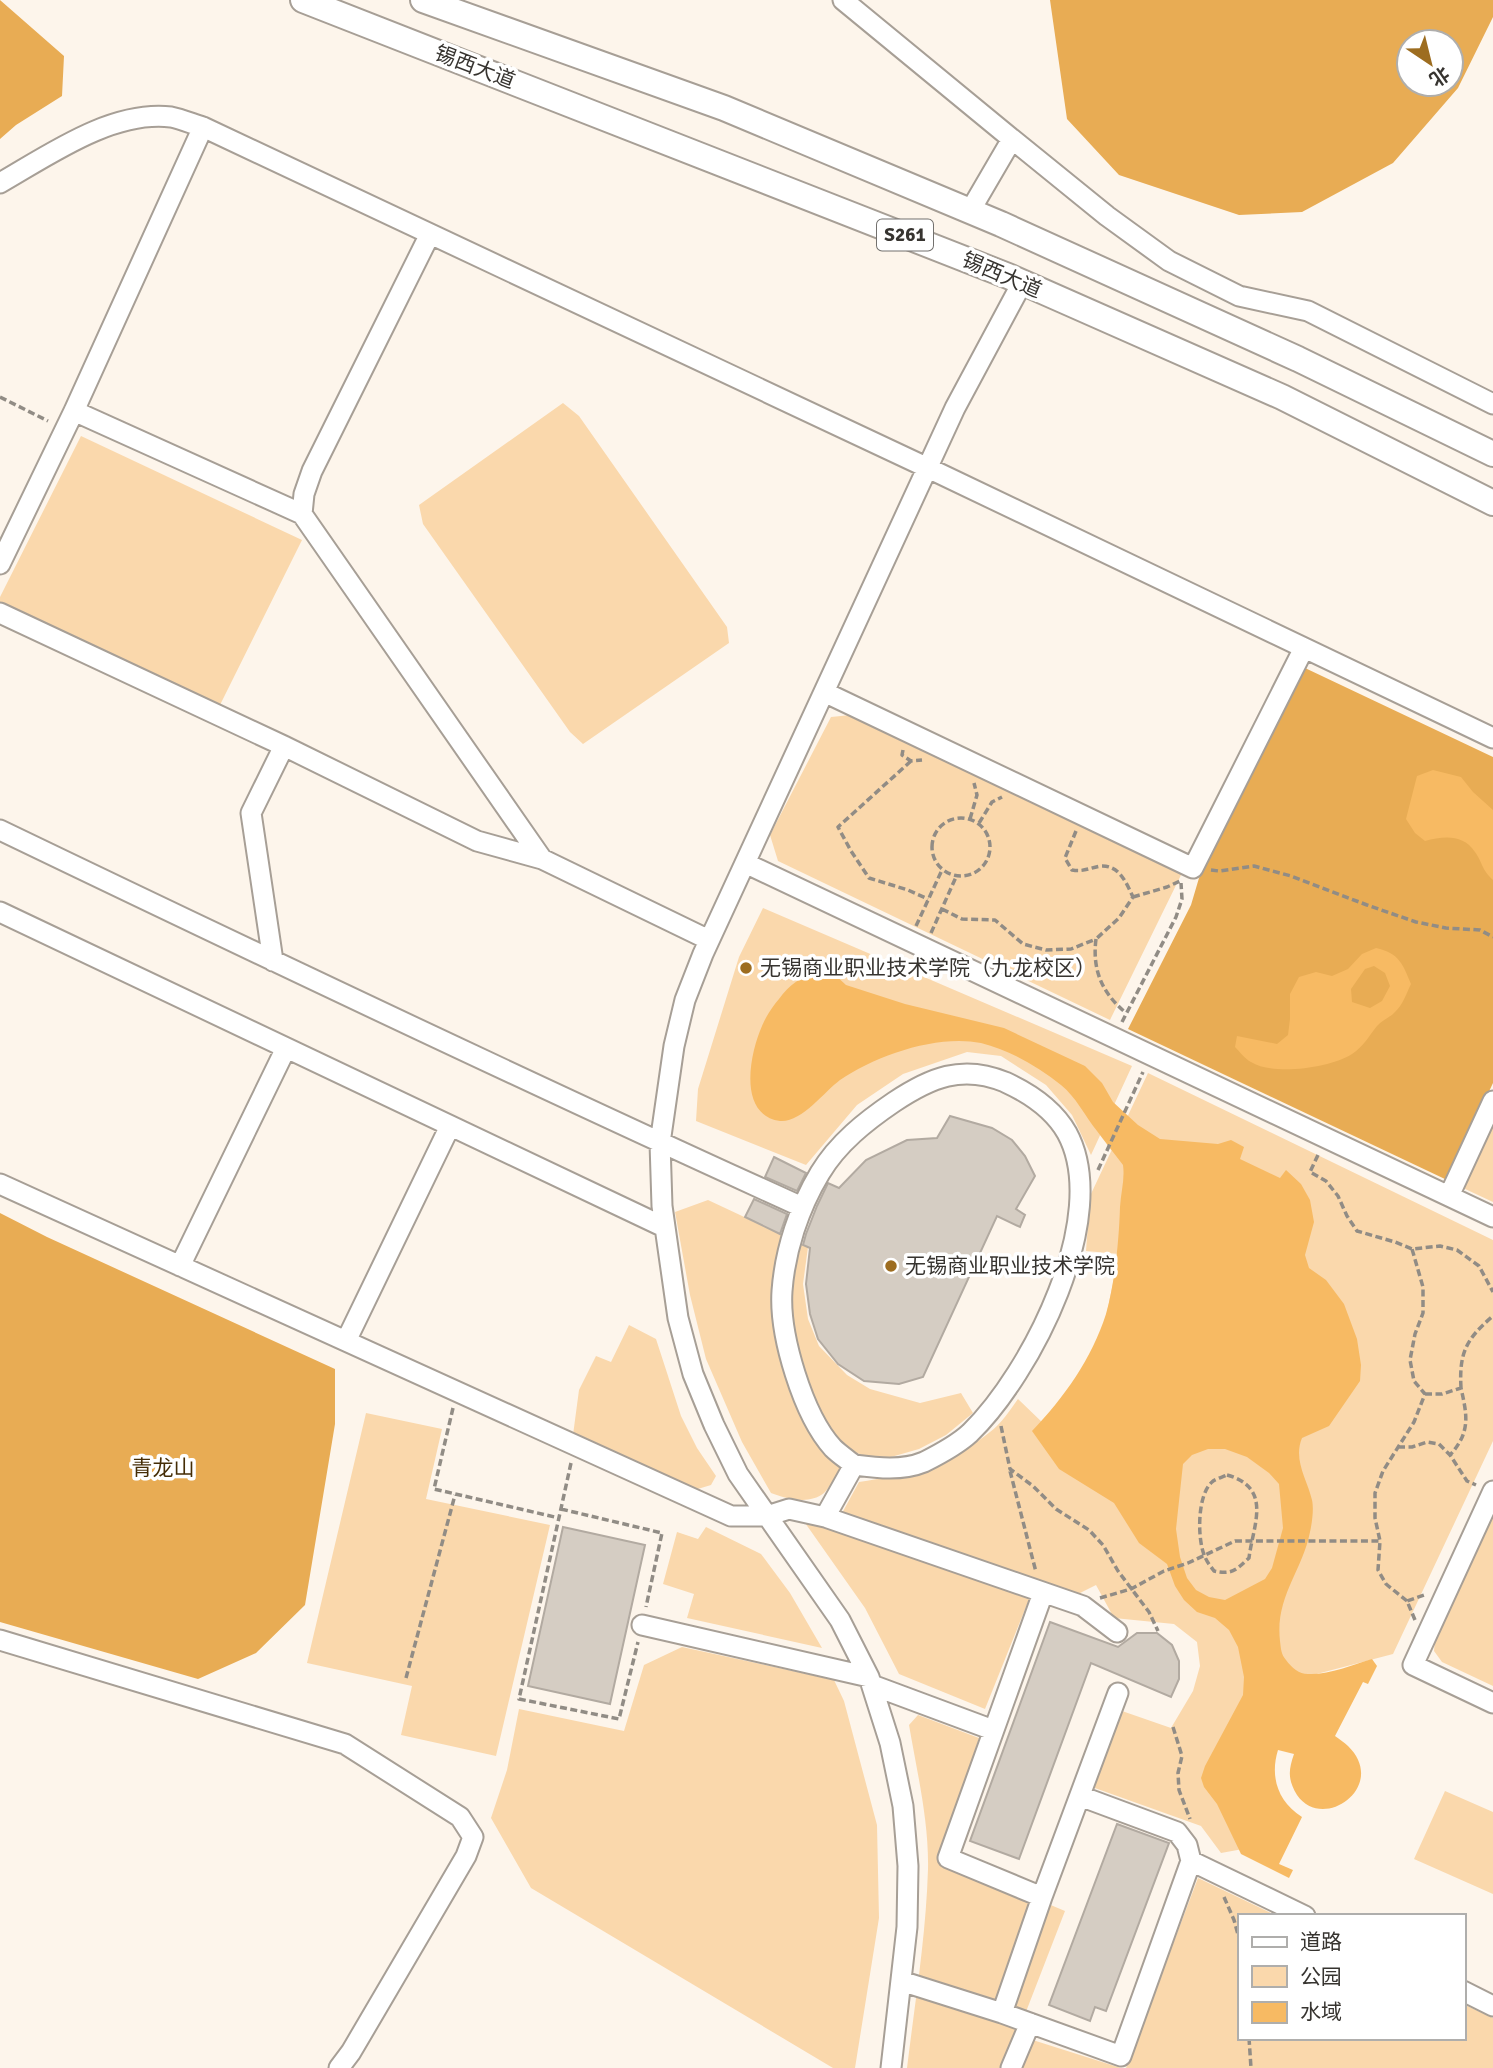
<svg xmlns="http://www.w3.org/2000/svg" width="1493" height="2068" font-family="Signika,'Noto Sans SC',sans-serif">
<style>
.green{fill:#fad8ac}
.forest{fill:#e8ac54;fill-rule:evenodd}
.water{fill:#f7ba63;fill-rule:evenodd}
.building{fill:#d5cdc3;stroke:#b2aaa1;stroke-width:2}
.lines{fill:none;stroke-linecap:round;stroke-linejoin:round}
.minor-casing{stroke:#a79f96;stroke-width:23}
.major-casing{stroke:#a79f96;stroke-width:28}
.path{stroke:#918c85;stroke-width:3.5;stroke-dasharray:7 3.5;stroke-linecap:butt}
.minor{stroke:#fff;stroke-width:19}
.major{stroke:#fff;stroke-width:24}
.poi-dot{fill:#9d6d20;stroke:#fff;stroke-width:2.5}
.labels{text-anchor:middle;dominant-baseline:central;stroke-width:7;stroke-linejoin:round;paint-order:stroke}
.shield{fill:#fff;stroke:#73716e;stroke-width:2}
.shield-label{font-size:19px;font-weight:bold;fill:#373430}
.street-label{font-size:21px;fill:#373430;stroke:#fff}
.poi-label{font-size:21px;fill:#373430;stroke:#fff;text-anchor:start}
.park-label{font-size:21px;fill:#452d06;stroke:#fff}
</style>
<rect width="100%" height="100%" fill="#fdf5eb"/>
<path class="green" d="M563,403l16,13 148,211 2,16 -146,101 -13,-12 -147,-208 -4,-19z
M81,436l221,104 -82,165 -220,-103v-5z
M851,715l331,158 -72,147 -332,-159 -8,-26 61,-118z
M763,908l369,158 -41,89 -19,-40 -26,-30 -45,-29 -34,-4 -64,22 -46,31 -51,60 -110,-44 2,-32 41,-132z
M1148,1073l345,167v201l-100,213 -145,38 -5,157 -22,4 -20,-27 -109,-39 30,-76 49,17 22,-37 7,-25 -3,-24 -23,-18 -60,-6 -18,-33 -22,11 -233,-81 18,-33c44,-6 96,-21 131,-50 11,-8 20,-22 28,-33l27,26 54,-74 20,-97 -33,-3 4,-55z
M1493,1124v78l-30,-14z
M708,1200l100,47 -5,37 5,35 11,27 28,29 23,14 50,14 41,-10 12,20 -27,22 -27,14 -42,12 -25,-10c-7,9 -20,35 -28,42 -15,12 -37,6 -53,0l-29,-51 -36,-83 -16,-64 -15,-83z
M629,1325l27,14 25,77 16,32 19,28 -5,9 -20,6 -118,-56 6,-45 17,-34 15,6z
M366,1413l76,16 -16,70 124,26 -54,231 -95,-21 11,-49 -105,-23z
M1493,1515v171l-51,-24 -8,-11 1,-12z
M803,1520l227,77 -45,112 -86,-35 -34,-66z
M706,1527l55,27 29,39 32,55 -135,-30 7,-24 -31,-10 14,-52 21,7z
M682,1647l152,33 10,21 33,124 2,93 -24,150h-22l-302,-180 -40,-70 16,-48 12,-61 105,22 20,-66z
M918,1715l61,23 -39,121 125,52 -48,124 104,33h-214c8,-66 19,-132 21,-199 1,-48 -11,-97 -19,-144z
M1445,1791l48,21v82l-79,-35z
M1198,1878l79,38h-38v122h224v-34l30,14v50h-367z"/>
<path class="forest" d="M0,0l64,56 -2,40 -46,29 -16,14z
M1050,0h443v17l-35,71 -65,75 -91,49 -63,3 -120,-40 -52,-56zM1451,42v42h-42v-42z
M1305,668l188,89v326l-46,97 -319,-151 63,-124 8,-27z
M0,1213l47,24 288,132v55l-30,181 -49,48 -58,26 -198,-57z"/>
<path class="water" d="M1433,770l28,7 12,15 20,18v70c-12,-11 -10,-17 -18,-28 -12,-18 -31,-16 -50,-11l-10,-8 -9,-14 11,-43z
M1376,948c23,5 27,16 35,36 -5,10 -8,21 -17,29 -5,5 -12,7 -17,13 -8,10 -14,21 -25,28 -22,14 -79,22 -101,8 -6,-3 -11,-10 -16,-15l2,-11 40,8 11,-9 2,-16v-25l9,-17 17,-5 16,4 16,-7 14,-15zM1374,966l11,7 5,13 -8,15 -12,7 -18,-6 -1,-13 14,-20z
M817,971l17,3 12,11 59,19 99,24 81,38 17,17 11,19 25,23 22,14 58,5 13,-4 13,7 -4,12 40,19 6,-8 15,14 9,16 4,22 -9,33 4,13 17,12 18,24 13,35 4,26 -1,16 -31,45 -27,12c-9,22 5,41 10,62 2,9 0,23 -2,32 -8,40 -35,65 -30,109 1,8 1,13 6,19 6,8 13,14 22,14 21,1 44,-9 64,-15l5,7 -9,18 -5,-2 -28,54c4,3 9,6 13,10 41,40 -25,87 -51,49 -9,-15 -9,-24 -3,-41l-16,-4c-8,26 -1,51 24,67l-23,47 14,6 -4,8 -48,-24 -24,-50 -13,-17 -3,-9 4,-12 38,-71 1,-18 -6,-30 -9,-17 -14,-12 -18,-6 -13,-12 -9,-14 -8,-22 -28,-21 -25,-40 -55,-34 -27,-38c32,-33 60,-73 74,-117 9,-32 13,-74 14,-107 1,-15 5,-28 3,-42 -9,-12 -18,-23 -26,-34 -12,-15 -21,-34 -36,-46 -23,-18 -51,-35 -80,-42 -43,-9 -105,12 -141,37 -16,12 -39,43 -60,41 -43,-6 -30,-68 -18,-95 4,-10 11,-20 17,-27 10,-14 22,-22 38,-28zM1208,1449h17l22,8 22,16 10,11 4,44 -11,40 -7,11 -40,21 -16,-3 -13,-7 -9,-12 -7,-21 -4,-28 7,-65 9,-9z"/>
<path class="building" d="M950,1116l42,12 20,12 13,16 10,20 -19,33 9,6 -5,12 -23,-11 -74,161 -24,7 -35,-3 -26,-17 -20,-25 -8,-25 -4,-30 4,-36 -7,-3 3,-11 11,-28 11,-23 11,5 27,-28 41,-20 30,-2z
M774,1157l32,16 -9,18 -32,-14z
M754,1199l33,15 -7,20 -35,-17z
M563,1527l82,18 -35,159 -82,-18z
M1050,1622l68,25 19,-14h20l15,12 7,16v18l-8,18 -80,-34 -72,196 -49,-18z
M1117,1824l52,19 -63,168 -11,-4 -5,14 -41,-16z"/>
<g class="lines">
<defs>
<path id="minor" d="M843,0l169,139 -42,72
M1012,139l95,77 62,45 70,35 69,15 185,93
M0,183c49,-28 112,-73 171,-66 10,2 22,7 32,10l725,341 565,270
M74,411l228,103 240,345
M302,514l2,-20 8,-23 118,-237
M0,564l74,-153 129,-284
M0,613l284,133 193,95 65,18 167,81
M824,692l369,176 111,-220
M0,830c266,128 533,255 802,377
M745,863l748,354
M0,912l664,315
M273,961l-22,-148 33,-67
M0,1184l731,332h36l22,-7 36,8 258,89 34,26
M1449,1196l44,-95
M180,1266l106,-218
M346,1341l104,-215
M1493,1491l-80,174 80,38
M825,1517l29,-52c24,3 48,6 70,-3 16,-8 33,-17 46,-29 61,-59 142,-217 97,-300 -13,-23 -38,-40 -62,-51 -43,-18 -75,-4 -111,20 -28,19 -56,41 -74,71 -21,35 -35,77 -38,118 -3,44 21,124 51,157 6,6 15,12 21,17
M642,1625l227,52
M0,1640l345,104 115,73 13,20 -7,19 -115,196 -12,16
M872,1685l121,45
M1191,1861l114,55
M1042,1897l-94,-39 95,-265
M901,1981l101,32 119,43 70,-195 -4,-16 -10,-13 -97,-36
M1463,1991l30,15
M1002,2013l40,-116 76,-204
M891,2068l16,-141 1,-61 -5,-60 -13,-63 -21,-66 -29,-57 -102,-146 -24,-49 -21,-51 -15,-56 -16,-112 -2,-63 14,-97 11,-46 18,-46 252,-546 67,-125
M1011,2068l19,-45"/>
<path id="major" d="M303,0l705,276 274,121 211,106
M423,0l301,108 277,116 297,135 195,95"/>
</defs>
<use href="#minor" class="minor-casing"/>
<use href="#major" class="major-casing"/>
<path class="path" d="M0,397l48,24
M903,750l-1,5 9,6 11,-1
M911,761l-73,66 13,24 18,27 39,12 20,9
M932 847a29 29 0 1 1 58 0a29 29 0 1 1-58 0Z
M970,819l7,-24 -3,-12
M979,823l13,-21 10,-5
M1076,831l-11,27 7,12c12,2 17,-2 29,-4 18,-1 25,16 32,31l-14,21 -23,21
M1211,870l8,1 35,-5 37,10 76,29 49,17 30,6 34,2 13,7
M1133,897l34,-10 13,-6
M942,909l20,10 33,1 28,24 23,6 25,-1 25,-10c-4,31 6,54 30,74
M916,926l26,-56
M931,933l25,-56
M1122,1022l54,-105 6,-18 -1,-16
M1318,1155l-8,17 16,9 12,15 9,20 10,15 38,11 17,7 28,-3 17,4 22,16 14,26
M1098,1170l45,-98
M1461,1388c-2,-35 5,-49 32,-72
M1425,1394h17l19,-6c6,27 10,44 -11,67
M453,1408l-19,81 125,29
M1001,1426l9,43 23,17 23,23 33,21 14,15 15,26 31,41 9,19
M1398,1447h14l15,-5 12,2 11,11 17,26 9,4
M571,1463l-52,236 100,20 19,-77
M1010,1471l26,101
M1227,1475c46,13 26,50 22,83 -13,12 -17,17 -35,13 -3,-4 -7,-9 -9,-14 -8,-17 -8,-62 7,-75 3,-3 11,-5 15,-7z
M561,1509l101,24 -16,74
M1100,1598l31,-9 33,-18 24,-8 47,-22h145
M1407,1601l-21,-17 -8,-14 2,-29 -5,-23v-25l8,-22 31,-49 11,-28 -11,-13 -4,-21 5,-26 8,-21v-26l-11,-38
M1415,1620l-8,-19 20,-7
M406,1678l49,-183
M1173,1727l9,29 -4,17 1,17 11,29
M1224,1897l10,23 5,18
M1249,2038l2,30"/>
<use href="#minor" class="minor"/>
<use href="#major" class="major"/>
</g>
<g class="poi-dot">
<circle cx="746" cy="968" r="7"/>
<circle cx="891" cy="1266" r="7"/>
</g>
<g class="labels">
<rect class="shield" x="877" y="219.5" width="56" height="31" rx="5"/>
<g class="shield-label">
<text x="905" y="235">S261</text>
</g>
<g class="street-label">
<text transform="translate(475 67) rotate(21)">锡西大道</text>
<text transform="translate(1002 275) rotate(23)">锡西大道</text>
</g>
<g class="poi-label">
<text x="760" y="968">无锡商业职业技术学院（九龙校区）</text>
<text x="905" y="1266">无锡商业职业技术学院</text>
</g>
<g class="park-label">
<text x="163" y="1468">青龙山</text>
</g>
</g>
<rect x="1238" y="1914" width="228" height="126" fill="#ffffff" stroke="#afaeac" stroke-width="2"/>
<rect x="1252" y="1937" width="35" height="10" fill="#ffffff" stroke="#afaeac" stroke-width="2"/>
<text x="1300" y="1949" font-size="21" fill="#373430">道路</text>
<rect x="1252" y="1966" width="35" height="21" fill="#fad8ac" stroke="#afaeac" stroke-width="2"/>
<text x="1300" y="1984" font-size="21" fill="#373430">公园</text>
<rect x="1252" y="2002" width="35" height="21" fill="#f7ba63" stroke="#afaeac" stroke-width="2"/>
<text x="1300" y="2019" font-size="21" fill="#373430">水域</text>
<g transform="translate(1430 63) rotate(145)"><circle r="33" fill="#ffffff" stroke="#afaeac" stroke-width="2"/>
<path d="M0-5L12 26L0 18L-12 26Z" fill="#9d6d20"/>
<text y="-10" font-size="19" font-weight="bold" text-anchor="middle" fill="#373430">北</text>
</g>
</svg>
